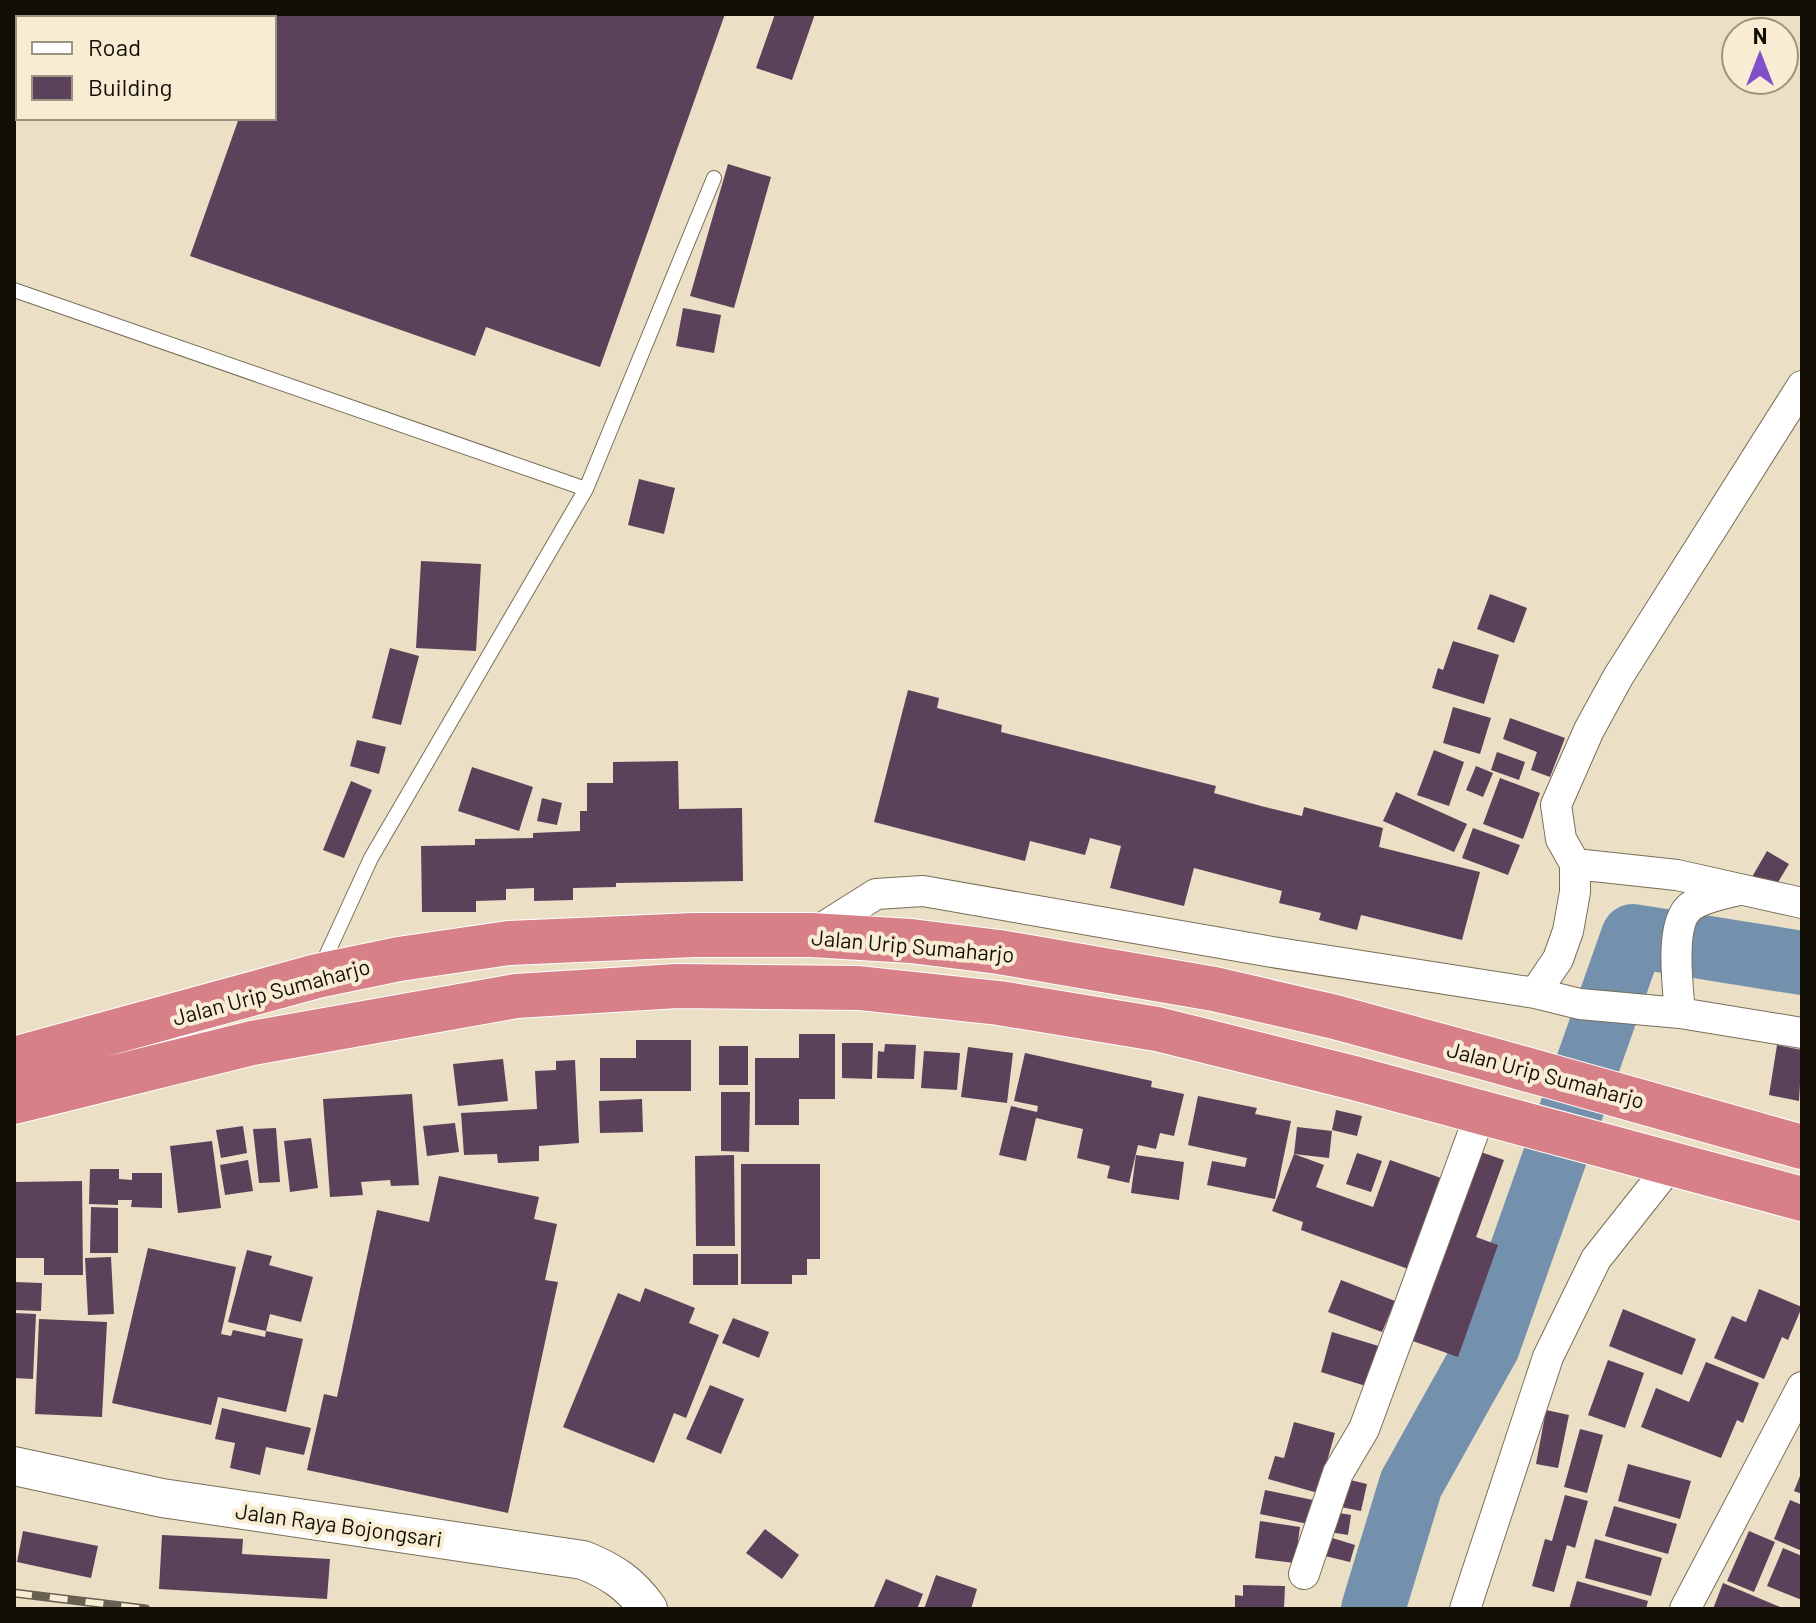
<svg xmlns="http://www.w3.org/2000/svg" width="1816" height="1623" font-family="Barlow,sans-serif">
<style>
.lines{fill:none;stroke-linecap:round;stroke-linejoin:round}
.river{stroke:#7391ad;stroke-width:64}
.building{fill:#5b415a}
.service-casing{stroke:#796e57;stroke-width:16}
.minor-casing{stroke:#796e57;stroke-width:32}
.tertiary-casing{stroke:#796e57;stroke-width:40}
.trunk-casing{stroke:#fff;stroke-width:46}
.service{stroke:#fff;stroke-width:14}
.minor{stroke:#fff;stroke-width:30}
.tertiary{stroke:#fff;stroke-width:38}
.trunk{stroke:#d78088;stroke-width:44}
.rail-casing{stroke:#686152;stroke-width:9}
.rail{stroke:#f8edd3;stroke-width:6;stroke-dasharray:18;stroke-linecap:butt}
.labels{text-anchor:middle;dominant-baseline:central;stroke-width:8;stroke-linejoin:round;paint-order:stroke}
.street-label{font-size:22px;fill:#130f07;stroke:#f8edd3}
</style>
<rect width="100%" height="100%" fill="#ebdfc6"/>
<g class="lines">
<path class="river" d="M1373,1609l38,-125 77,-138 145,-410 169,27"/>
</g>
<path class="building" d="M276,14h449l-125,353 -114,-40 -11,29 -285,-100 49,-138h35z
M775,14h40l-23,66 -36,-12z
M728,164l43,13 -37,131 -44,-12z
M683,308l38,7 -7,38 -38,-7z
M639,479l36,9 -11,46 -36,-9z
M421,561l60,3 -5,87 -60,-3z
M1490,594l37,14 -13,35 -37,-14z
M1453,641l46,14 -15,49 -52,-16 6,-20 5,2z
M390,648l29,8 -18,69 -29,-7z
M908,690l31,8 -2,10 65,17 -1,7 215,54 -2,7 47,13 41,10 2,-9 79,21 -4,19 101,25 -18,68 -101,-25 -4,15 -38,-10 2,-7 -42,-10 3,-12 -88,-23 -10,38 -74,-18 11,-42 -31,-8 -5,17 -55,-14 -5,20 -151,-39z
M1453,707l38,11 -11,36 -37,-11z
M1510,718l55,20 -15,39 -19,-7 6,-18 -34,-13z
M357,740l29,7 -7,27 -29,-8z
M1434,750l30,12 -15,44 -32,-11z
M1497,752l28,10 -6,18 -28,-10z
M678,761l1,48 63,-1 1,73 -127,2v4l-43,1v12l-39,1v-13l-28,1v11l-30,1v11h-54l-1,-66 54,-1v-6l58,-1v-5l47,-2v-20h7v-28h26v-21z
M1476,766l17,7 -10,24 -17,-7z
M472,767l61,20 -14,44 -61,-20z
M1500,778l40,15 -17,46 -40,-15z
M351,781l21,9 -28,68 -21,-8z
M1396,792l71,32 -13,28 -71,-31z
M542,798l20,5 -5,22 -20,-4z
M1473,828l47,17 -12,30 -46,-17z
M1767,851l22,13 -15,25 -22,-12z
M799,1034h36v65h-36v26h-44v-67h44z
M636,1040h55v51h-91v-33h36z
M842,1043h31l-1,36 -30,-1z
M885,1044l31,1 -2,34 -37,-1 1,-27 6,1z
M1777,1045l25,5 -3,51 -30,-6z
M719,1046h29v39h-29z
M968,1047l45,6 -6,50 -46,-6z
M924,1051l36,2 -3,37 -36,-2z
M1025,1053l127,28 -1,6 33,7 -10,42 -14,-3 -4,16 -18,-4 -9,38 -22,-5 3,-12 -33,-8 6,-29 -47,-11 -10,43 -27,-6 12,-49 26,6 1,-6 -24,-5z
M503,1059l5,42 -50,5 -5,-42z
M575,1060l4,83 -40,3v15l-41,2 -1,-9 -33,1 -3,-42 76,-4 -2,-38 21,-1v-9z
M721,1092h29l-1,60 -28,-1z
M412,1094l7,91 -28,1 -1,-6 -29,2 2,13 -33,2 -7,-98z
M1198,1096l59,12 -2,6 36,7 -16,78 -68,-14 5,-24 33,6 2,-9 -59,-13z
M642,1099l1,33 -43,1 -1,-32z
M1336,1110l26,6 -5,20 -25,-6z
M455,1123l4,29 -32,4 -4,-30z
M243,1126l4,27 -26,5 -5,-28z
M1297,1127l35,4 -3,27 -35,-4z
M276,1128l4,54 -21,1 -6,-54z
M311,1138l7,50 -28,4 -6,-51z
M212,1141l9,67 -43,5 -8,-67z
M1475,1150l29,10 -28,77 22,8 -40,112 -51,-18z
M1357,1153l25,8 -11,31 -25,-8z
M1294,1154l30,11 -8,22 57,20 17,-47 54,19 -33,91 -110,-40 2,-8 -31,-11z
M734,1155l1,91h-39l-1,-90z
M1136,1155l48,7 -5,38 -48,-7z
M248,1160l5,31 -28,4 -5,-30z
M741,1164h79v95h-13v16h-15v9h-51z
M90,1169h29v10l13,1v-7h30v35l-31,-1 1,-7h-14v5l-29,-1z
M439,1176l100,21 -5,22 23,5 -12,56 13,2 -50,231 -201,-43 17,-76 13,3 40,-187 52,12z
M82,1181l1,94h-39v-17h-30v-76z
M91,1207l27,1v45h-28z
M148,1248l88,19 -15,67 10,2 2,-6 32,7 1,-6 37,8 -17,73 -68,-15 -7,28 -99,-22z
M247,1250l25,6 -3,9 44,12 -12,45 -31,-8 -4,17 -38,-9z
M693,1254h45v31h-45z
M111,1257l3,57 -26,1 -3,-57z
M1341,1280l54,21 -13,31 -54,-20z
M14,1282l28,1 -1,28 -27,-1z
M645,1288l50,20 -6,15 30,12 -33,83 -12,-5 -20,50 -91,-36 55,-134 22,9z
M1759,1289l43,18 -14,33 -6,-3 -18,42 -50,-21 18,-42 14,6z
M1623,1309l73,30 -14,36 -73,-29z
M14,1313l22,1 -3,65 -19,-1z
M733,1318l36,14 -10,26 -37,-15z
M39,1319l68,3 -5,95 -67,-3z
M1332,1332l50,15 -13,40 -48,-15z
M1608,1360l36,13 -19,55 -37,-13z
M1706,1362l53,21 -16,40 -6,-3 -16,38 -80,-31 15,-39 33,14z
M710,1385l34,14 -23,55 -35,-15z
M222,1408l89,20 -7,27 -38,-8 -6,28 -30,-7 5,-25 -20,-4z
M1546,1410l23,5 -11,53 -22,-4z
M1294,1422l41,11 -17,60 -50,-14 7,-23 9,2z
M1580,1429l23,6 -16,58 -23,-6z
M1628,1464l63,17 -11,38 -62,-18z
M1802,1471v23l-8,-3z
M1342,1478l25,6 -6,27 -25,-5z
M1265,1490l48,10 -5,24 -48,-10z
M1565,1495l23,6 -13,47 -8,-3 -13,47 -22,-6 13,-47 7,2z
M1790,1500l12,5v46l-28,-12z
M1614,1506l63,18 -9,30 -63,-18z
M1333,1512l18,3 -3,20 -19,-3z
M1260,1521l40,6 -5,36 -40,-5z
M765,1529l34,26 -17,24 -36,-26z
M23,1531l75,15 -7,32 -74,-16z
M1749,1531l26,11 -21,50 -27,-11z
M162,1535l81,4 -1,15 88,5 -3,40 -168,-10z
M1326,1536l29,9 -5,17 -29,-7z
M1595,1539l67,19 -11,38 -66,-18z
M1783,1548l19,8v44l-35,-14z
M936,1575l41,14 -6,20h-47z
M886,1579l37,15 -6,15h-44z
M1577,1581l71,20 -2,8h-77z
M1723,1583l62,26h-72z
M1243,1585l42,1 -1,23 -49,-2v-12l8,1z"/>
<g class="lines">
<defs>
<path id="service" d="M14,290l572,199 -215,369 -50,109
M586,489l128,-311"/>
<path id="minor" d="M1575,864l102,11 125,28
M811,935l65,-41 47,-3 349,61 263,41 45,11 100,9 122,20
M1535,993l23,-34 10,-28 7,-39v-28l-14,-25 -5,-34 33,-75 29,-53 184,-291
M1680,1013c-2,-25 -11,-89 10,-106 13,-10 33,-13 49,-17
M1304,1574l34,-101 26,-44 117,-317
M1465,1609l83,-252 48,-98 76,-96
M1685,1609l117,-222"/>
<path id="tertiary" d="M14,1466l148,32 421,62c28,11 48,24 65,49"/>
<path id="trunk" d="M14,1059l303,-83 82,-17 110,-16 185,-8h117l100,6 88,11 215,37 121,28 158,43 309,87
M14,1102l238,-59 264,-47 161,-10 182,2 140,15 158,26 197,49 448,121"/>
</defs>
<use href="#service" class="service-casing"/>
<use href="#minor" class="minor-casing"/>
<use href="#tertiary" class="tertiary-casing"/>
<use href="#trunk" class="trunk-casing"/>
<use href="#service" class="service"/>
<use href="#minor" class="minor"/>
<use href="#tertiary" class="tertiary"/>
<use href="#trunk" class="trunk"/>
<defs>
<path id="rail" d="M14,1593l132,16"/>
</defs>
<use href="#rail" class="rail-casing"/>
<use href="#rail" class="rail"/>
</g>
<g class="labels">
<g class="street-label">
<text transform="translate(913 945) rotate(5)">Jalan Urip Sumaharjo</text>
<text transform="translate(271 991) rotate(-15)">Jalan Urip Sumaharjo</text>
<text transform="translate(1546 1074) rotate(15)">Jalan Urip Sumaharjo</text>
<text transform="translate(339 1524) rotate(8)">Jalan Raya Bojongsari</text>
</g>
</g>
<rect width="1816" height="1623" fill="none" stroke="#130f07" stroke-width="32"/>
<rect x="16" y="16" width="260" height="104" fill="#f8edd3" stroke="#9c9481" stroke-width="2"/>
<rect x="32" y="42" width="40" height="12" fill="#ffffff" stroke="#9c9481" stroke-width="2"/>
<text x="88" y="56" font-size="24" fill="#130f07">Road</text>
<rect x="32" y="76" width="40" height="24" fill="#5b415a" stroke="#9c9481" stroke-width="2"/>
<text x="88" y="96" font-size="24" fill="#130f07">Building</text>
<g transform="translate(1760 56)"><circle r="38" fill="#f8edd3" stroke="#9c9481" stroke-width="2"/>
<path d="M0-6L14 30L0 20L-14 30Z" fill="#814fc7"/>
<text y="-12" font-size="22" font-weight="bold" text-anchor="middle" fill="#130f07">N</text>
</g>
</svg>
